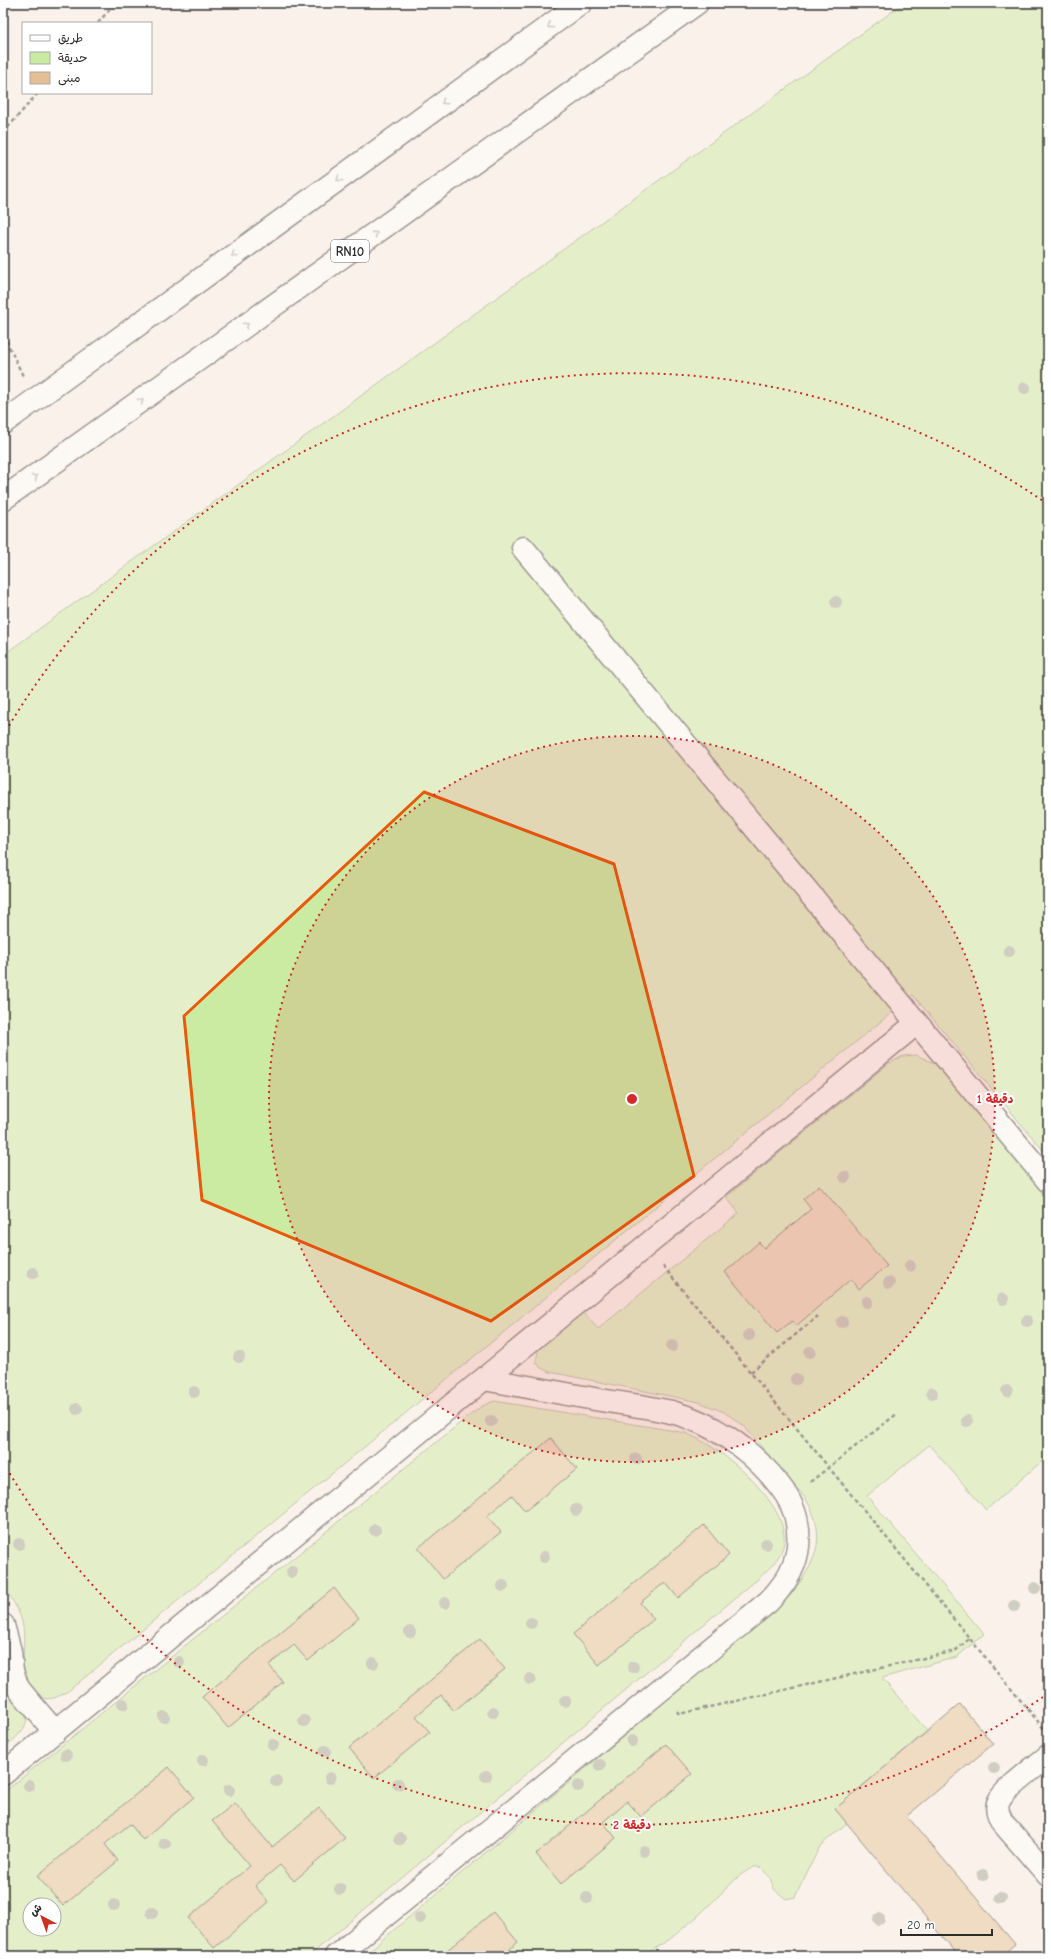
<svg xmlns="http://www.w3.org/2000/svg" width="1051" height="1959" font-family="'Comic Neue','Playpen Sans Arabic',sans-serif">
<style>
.green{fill:#cbeba3;stroke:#7b8b67;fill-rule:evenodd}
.building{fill:#e4be95;stroke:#2b2b2b}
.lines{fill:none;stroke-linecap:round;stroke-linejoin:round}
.minor-casing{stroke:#2b2b2b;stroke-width:25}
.highway-casing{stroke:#2b2b2b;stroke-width:25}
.path{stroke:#2b2b2b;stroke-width:2.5;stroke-dasharray:4 3;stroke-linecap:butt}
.minor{stroke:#fff;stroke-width:22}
.highway{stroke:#fff;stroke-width:22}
.tree{fill:#9e9f91}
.oneway{stroke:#a0a0a0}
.marked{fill:none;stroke:#e8590c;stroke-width:3;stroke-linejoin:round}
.ring{fill:none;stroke:#d62828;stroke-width:2;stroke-dasharray:2 4}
.labels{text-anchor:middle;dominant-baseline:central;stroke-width:4;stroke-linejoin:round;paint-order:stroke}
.shield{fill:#fff;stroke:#6b6b6b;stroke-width:1}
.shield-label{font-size:13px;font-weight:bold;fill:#2b2b2b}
.centre{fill:#d62828;stroke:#fff;stroke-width:2}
.ring-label{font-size:12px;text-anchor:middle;font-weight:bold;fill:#d62828;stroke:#fff;stroke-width:4;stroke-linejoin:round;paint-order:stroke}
</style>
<rect width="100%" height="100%" fill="#faf2ea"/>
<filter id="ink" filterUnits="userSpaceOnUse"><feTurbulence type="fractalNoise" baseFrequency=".025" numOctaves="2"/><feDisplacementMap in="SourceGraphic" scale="8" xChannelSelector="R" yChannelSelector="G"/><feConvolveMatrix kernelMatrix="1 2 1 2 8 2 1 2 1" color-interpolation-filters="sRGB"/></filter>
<g filter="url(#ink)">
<path class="green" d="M904,3h144v1153l-135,-161 -846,697c-11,6 -20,10 -31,3 -21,-14 -8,-52 -14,-73 -3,-12 -12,-27 -19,-35v-932z
M916,1055l20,9 8,8 104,126v258l-62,54 -57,-65 -62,51 117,138 -27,23 -75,21 45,53 -92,78 12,14 -27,23 -25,51 -9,2 -12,-10 -4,-12 -10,-10h-7l-14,9 -41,40 -28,23 -27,17h-73l-4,-4 -4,4h-199l427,-360c25,-33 39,-57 16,-97l-63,-74 -19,-13 -25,-10 -149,-30 -9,-4 -5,-6 2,-11 8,-9 36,-31 16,18 141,-116 -13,-16 162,-133 15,-8z
M494,1401l181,30c6,1 12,2 17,5 32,14 89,62 92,99 2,18 -13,32 -25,43l-450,378h-269l-37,-5v-158l462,-374 17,-13zM30,1905h24v24h-24z
M3,1686c26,32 36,33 0,63z"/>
<path class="building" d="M819,1185l68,81 -28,23 -8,-10 -55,47 -4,-5 -15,12 -52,-61 34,-30 5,6 47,-39 -8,-10z
M551,1438l26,31 -52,42 -13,-16 -25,21 14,16 -58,47 -25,-31z
M704,1525l25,30 -51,43 -13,-16 -25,21 14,16 -55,46 -26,-31z
M334,1588l25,30 -51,43 -14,-16 -25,20 14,17 -55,46 -26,-31z
M480,1639l25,30 -51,42 -13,-16 -25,21 14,16 -56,46 -25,-30z
M960,1704l33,40 -86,72 108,128 -14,12h-43l-123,-147z
M666,1744l26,30 -51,43 -14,-16 -24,21 13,16 -55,46 -25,-30z
M169,1767l25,30 -51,43 -13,-16 -25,20 13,17 -55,45 -26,-30z
M235,1803l37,44 47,-39 26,30 -51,43 -14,-16 -25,21 14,16 -55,46 -26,-30 62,-52 -38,-45z
M493,1912l25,30 -16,14h-62z"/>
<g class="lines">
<defs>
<path id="minor" d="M523,548l525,633
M3,1625l7,26 2,20 6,17 37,44
M1048,1756c-10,9 -45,34 -49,45 -4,7 0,15 3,21l46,53
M3,1774l914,-751
M336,1956l432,-354c24,-24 36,-50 28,-84 -4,-17 -14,-30 -26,-44 -25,-28 -59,-51 -95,-61 -24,-6 -50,-9 -75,-13 -39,-7 -77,-14 -116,-21"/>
<path id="highway" d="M3,423l578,-420
M3,499l694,-496"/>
</defs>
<use href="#minor" class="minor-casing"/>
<use href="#highway" class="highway-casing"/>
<path class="path" d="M98,23l17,-20
M3,133l35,-40
M3,334l20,42
M663,1266l382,464
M751,1372l67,-56
M810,1482l88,-69
M677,1711l2,3 276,-63 14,-12"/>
<use href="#minor" class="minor"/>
<use href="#highway" class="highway"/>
</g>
<g class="tree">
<circle cx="1025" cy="388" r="6"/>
<circle cx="836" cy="602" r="6"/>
<circle cx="1009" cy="951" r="6"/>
<circle cx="845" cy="1177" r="6"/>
<circle cx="910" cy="1266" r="6"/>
<circle cx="33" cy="1273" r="6"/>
<circle cx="889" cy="1283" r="6"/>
<circle cx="1003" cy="1299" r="6"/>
<circle cx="867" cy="1302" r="6"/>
<circle cx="1027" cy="1321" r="6"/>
<circle cx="842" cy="1322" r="6"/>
<circle cx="749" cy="1335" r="6"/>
<circle cx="672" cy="1346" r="6"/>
<circle cx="810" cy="1352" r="6"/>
<circle cx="239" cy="1357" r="6"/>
<circle cx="796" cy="1379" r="6"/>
<circle cx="1007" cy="1391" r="6"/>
<circle cx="194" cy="1392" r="6"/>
<circle cx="932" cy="1393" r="6"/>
<circle cx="77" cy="1409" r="6"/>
<circle cx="491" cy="1421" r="6"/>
<circle cx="967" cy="1421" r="6"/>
<circle cx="636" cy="1459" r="6"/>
<circle cx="576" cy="1510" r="6"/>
<circle cx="375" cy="1530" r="6"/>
<circle cx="19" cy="1544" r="6"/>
<circle cx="766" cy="1544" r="6"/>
<circle cx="544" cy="1557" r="6"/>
<circle cx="292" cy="1572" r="6"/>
<circle cx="503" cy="1586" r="6"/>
<circle cx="1035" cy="1588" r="6"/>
<circle cx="445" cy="1603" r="6"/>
<circle cx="1014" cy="1606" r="6"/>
<circle cx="531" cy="1623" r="6"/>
<circle cx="410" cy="1632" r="6"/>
<circle cx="179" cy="1662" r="6"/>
<circle cx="373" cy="1663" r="6"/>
<circle cx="633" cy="1667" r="6"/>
<circle cx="530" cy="1679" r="6"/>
<circle cx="565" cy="1701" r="6"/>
<circle cx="123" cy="1704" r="6"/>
<circle cx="493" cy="1712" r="6"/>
<circle cx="164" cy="1717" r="6"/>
<circle cx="304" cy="1721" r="6"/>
<circle cx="632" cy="1741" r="6"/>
<circle cx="273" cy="1745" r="6"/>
<circle cx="325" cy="1751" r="6"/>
<circle cx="66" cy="1755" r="6"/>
<circle cx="203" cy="1760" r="6"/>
<circle cx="600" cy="1765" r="6"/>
<circle cx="994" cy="1768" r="6"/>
<circle cx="486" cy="1776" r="6"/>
<circle cx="330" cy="1778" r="6"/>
<circle cx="276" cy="1781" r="6"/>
<circle cx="398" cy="1784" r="6"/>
<circle cx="29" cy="1786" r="6"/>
<circle cx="578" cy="1786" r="6"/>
<circle cx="229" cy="1790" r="6"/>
<circle cx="400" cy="1839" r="6"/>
<circle cx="165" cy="1844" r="6"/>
<circle cx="644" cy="1851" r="6"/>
<circle cx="983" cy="1875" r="6"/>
<circle cx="340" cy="1889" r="6"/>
<circle cx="587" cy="1898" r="6"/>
<circle cx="1001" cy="1898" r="6"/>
<circle cx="114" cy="1905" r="6"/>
<circle cx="152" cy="1913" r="6"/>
<circle cx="420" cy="1918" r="6"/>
<circle cx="879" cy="1919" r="6"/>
</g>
<defs><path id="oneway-chevron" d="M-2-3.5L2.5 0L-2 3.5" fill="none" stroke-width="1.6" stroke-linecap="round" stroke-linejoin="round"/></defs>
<g class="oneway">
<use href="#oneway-chevron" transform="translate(550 26) rotate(144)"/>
<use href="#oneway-chevron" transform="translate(444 102) rotate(144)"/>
<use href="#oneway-chevron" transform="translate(339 179) rotate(144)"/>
<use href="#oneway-chevron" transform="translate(375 234) rotate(-36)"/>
<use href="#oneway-chevron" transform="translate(234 255) rotate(144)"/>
<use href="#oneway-chevron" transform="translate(246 325) rotate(-36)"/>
<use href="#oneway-chevron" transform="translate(141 401) rotate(-36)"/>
<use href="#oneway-chevron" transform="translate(35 477) rotate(-36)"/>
</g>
</g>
<path d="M0 0H1051V1959H0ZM424,792l190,72 80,312 -203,145 -289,-121 -18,-184z" fill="#faf2ea" fill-opacity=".55" fill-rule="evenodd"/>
<path class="marked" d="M424,792l190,72 80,312 -203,145 -289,-121 -18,-184z"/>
<circle cx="632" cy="1099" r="363" fill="#d62828" fill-opacity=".12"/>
<g class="ring">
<circle cx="632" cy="1099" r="363"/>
<path d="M1043 1697A726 726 0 0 1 3 1462M3 736A726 726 0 0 1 1043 501"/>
</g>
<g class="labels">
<rect class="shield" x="331" y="240" width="38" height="22" rx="3"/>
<g class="shield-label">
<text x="350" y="251">RN10</text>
</g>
</g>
<circle cx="632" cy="1099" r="6" class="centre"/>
<g class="ring-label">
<text x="995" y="1103">1 دقيقة</text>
<text x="632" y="1829">2 دقيقة</text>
</g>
<rect width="1051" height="1959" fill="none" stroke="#fff" stroke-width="16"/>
<rect x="8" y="8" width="1035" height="1943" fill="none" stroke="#2b2b2b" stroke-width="1.5" filter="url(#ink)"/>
<rect x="22" y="22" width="130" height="72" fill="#ffffff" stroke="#aaaaaa"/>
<rect x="30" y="35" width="20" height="6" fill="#ffffff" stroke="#aaaaaa"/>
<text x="58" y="42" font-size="12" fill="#2b2b2b">طريق</text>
<rect x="30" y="52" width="20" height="12" fill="#cbeba3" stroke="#aaaaaa"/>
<text x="58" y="62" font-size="12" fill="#2b2b2b">حديقة</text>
<rect x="30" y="72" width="20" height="12" fill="#e4be95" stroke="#aaaaaa"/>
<text x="58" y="82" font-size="12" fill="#2b2b2b">مبنى</text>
<g transform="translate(42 1917) rotate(319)"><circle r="19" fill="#ffffff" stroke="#aaaaaa"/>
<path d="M0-3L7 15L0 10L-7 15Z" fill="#c8321e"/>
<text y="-6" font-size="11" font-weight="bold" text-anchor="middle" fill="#2b2b2b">ش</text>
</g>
<path d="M901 1929v6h91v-6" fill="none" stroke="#2b2b2b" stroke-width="2"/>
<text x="907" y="1929" font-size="12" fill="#2b2b2b" stroke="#ffffff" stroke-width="3" paint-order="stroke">20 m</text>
</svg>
